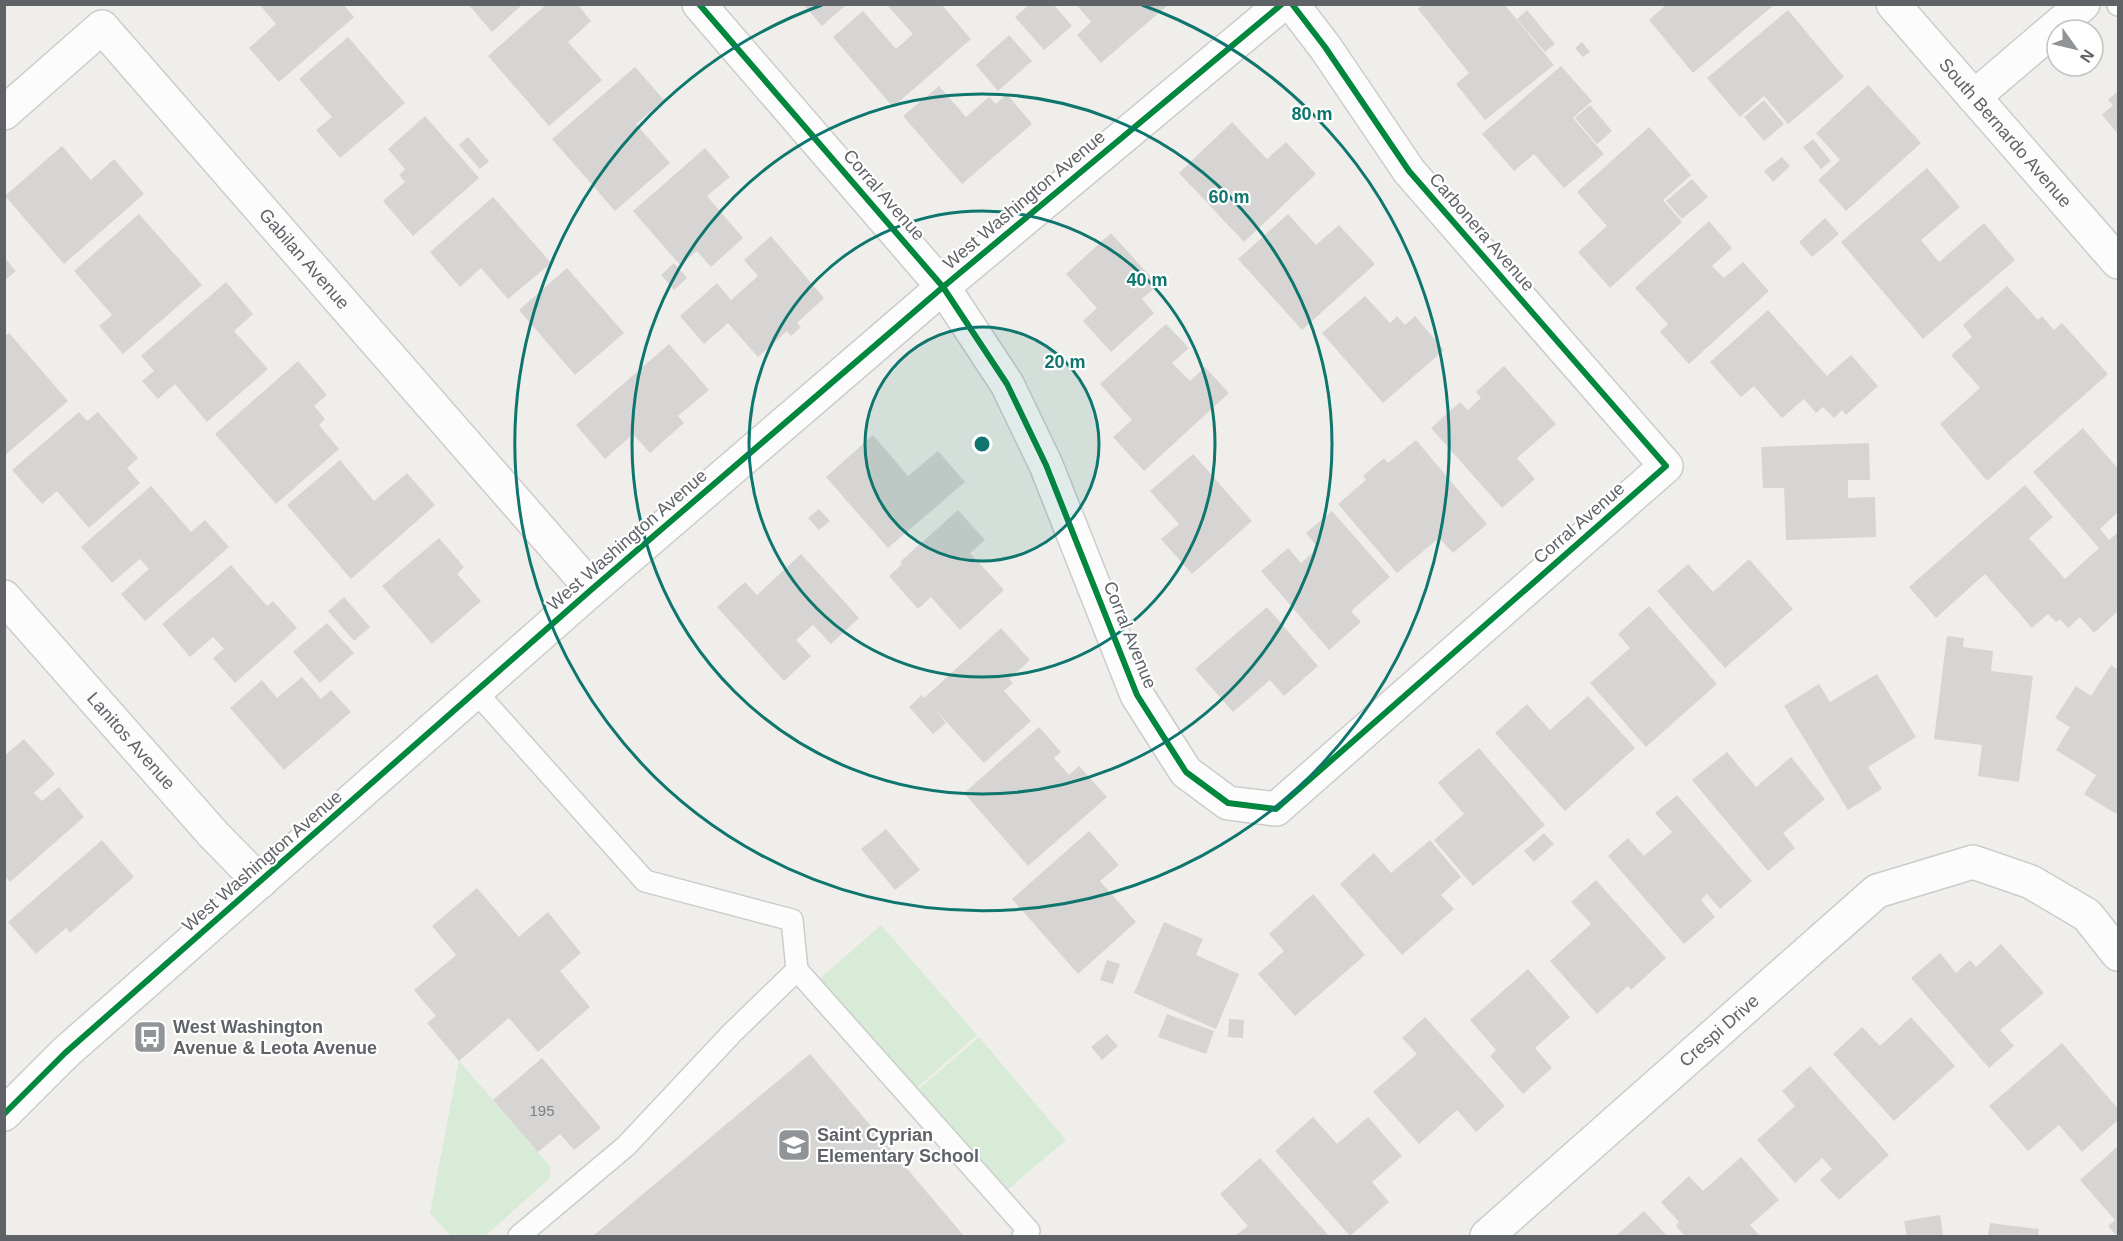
<svg xmlns="http://www.w3.org/2000/svg" width="2123" height="1241" font-family="Helvetica,sans-serif">
<style>
.green{fill:#d8ebd6}
.building{fill:#d6d5d3}
.lines{fill:none;stroke-linecap:round;stroke-linejoin:round}
.service-casing{stroke:#cbcccc;stroke-width:24}
.minor-casing{stroke:#cbcccc;stroke-width:36}
.tertiary-casing{stroke:#cbcccc;stroke-width:36}
.service{stroke:#fdfcfc;stroke-width:21}
.minor{stroke:#fdfcfc;stroke-width:33}
.tertiary{stroke:#fdfcfc;stroke-width:33}
.cycleway-casing{stroke:#fff;stroke-width:10}
.cycleway{stroke:#00873e;stroke-width:6}
.ring{fill:none;stroke:#0f766e;stroke-width:3}
.labels{text-anchor:middle;dominant-baseline:central;stroke-width:4.5;stroke-linejoin:round;paint-order:stroke}
.number-label{font-size:15px;fill:#7e8184}
.street-label{font-size:18px;fill:#5f6368;stroke:#fff}
.poi-label{font-size:18px;font-weight:bold;fill:#5f6368;stroke:#fff;text-anchor:start}
.centre{fill:#0f766e;stroke:#fff;stroke-width:3}
.ring-label{font-size:18px;text-anchor:middle;font-weight:bold;fill:#0f766e;stroke:#fff;stroke-width:4.5;stroke-linejoin:round;paint-order:stroke}
</style>
<rect width="100%" height="100%" fill="#efeeea"/>
<path class="green" d="M881,925l96,110 -67,59 -95,-111z
M979,1037l87,103 -67,57 -87,-102z
M459,1061l91,105v12l-65,58h-34l-21,-23z"/>
<path class="building" d="M259,4h84l11,13 -75,65 -30,-34 27,-24z
M468,4h55l-31,28z
M547,4h30l14,17 -23,21 34,38 -53,46 -61,-70z
M803,4h44l-25,22z
M886,4h55l30,35 -78,68 -60,-70 30,-26 33,38 17,-15z
M1030,4h23l19,22 -28,24 -29,-33z
M1076,4h93l-68,59 -24,-28 14,-13z
M1424,4h80l50,61 -69,55 -29,-36 13,-11 -51,-64z
M1667,4h108l-82,69 -44,-53z
M1527,10l28,34 -10,8 -28,-33z
M1788,10l56,67 -56,47 -24,-28 -24,21 -33,-39z
M1009,35l23,26 -34,30 -22,-26z
M348,37l57,66 -65,55 -24,-28 16,-13 -33,-38z
M1582,42l8,10 -7,5 -8,-9z
M1561,66l31,35 -19,17 31,36 -40,34 -30,-34 -20,17 -32,-37z
M635,67l29,33 -28,24 34,39 -55,48 -63,-72z
M1868,85l53,58 -75,68 -28,-31 22,-20 -24,-27z
M939,86l27,31 23,-20 7,7 11,-10 25,30 -70,60 -59,-68z
M2118,91v43l-16,-19 11,-10 -5,-5z
M1764,100l20,24 -20,17 -20,-24z
M1590,105l22,26 -15,13 -22,-26z
M425,116l54,62 -66,58 -30,-35 22,-19 -6,-7 6,-6 -17,-20z
M1232,122l35,37 19,-17 30,32 -72,68 -65,-69z
M1649,127l42,48 -28,25 19,22 -72,66 -32,-36 29,-26 -30,-34z
M468,137l21,24 -9,8 -21,-24z
M1813,139l18,22 -10,8 -18,-22z
M62,146l29,34 23,-21 30,35 -80,70 -59,-68z
M705,148l25,29 -23,19 36,42 -32,29 -14,-16 -17,14 -47,-54z
M1782,157l8,9 -17,16 -9,-11z
M1927,168l33,39 -39,33 18,22 45,-39 31,37 -92,79 -82,-97z
M1692,179l16,18 -26,22 -16,-18z
M493,197l58,66 -43,36 -27,-31 -21,19 -30,-35z
M139,214l63,71 -79,69 -24,-28 13,-11 -38,-44z
M1288,214l28,31 23,-20 36,39 -73,66 -64,-71z
M1825,218l14,16 -27,23 -13,-15z
M1709,221l23,27 -20,18 12,12 19,-16 26,29 -80,73 -29,-32 8,-8 -33,-36z
M1111,233l47,52 -16,14 12,14 -43,39 -28,-31 14,-13 -31,-34z
M771,236l53,62 -27,25 4,4 -10,9 -4,-5 -29,26 -30,-34 -24,21 -24,-28 37,-33 14,17 27,-24 -14,-16z
M4,257l12,14 -12,10z
M674,263l13,15 -13,12 -13,-15z
M567,268l57,65 -49,42 -56,-65z
M226,282l27,32 -19,17 34,38 -61,53 -32,-38 -17,15 -16,-18 12,-10 -13,-15z
M2007,286l31,34 4,-4 12,14 8,-7 46,51 -121,107 -47,-57 40,-36 -29,-33 21,-18 -9,-12z
M1365,296l25,27 7,-7 8,9 10,-9 29,34 -61,53 -61,-70z
M1768,310l59,66 24,-21 27,31 -32,29 -4,-5 -8,8 -11,-11 -7,6 -12,-14 -22,19 -28,-32 -13,11 -31,-35z
M1166,324l23,24 -17,15 18,18 15,-14 24,26 -85,78 -31,-34 19,-17 -32,-36z
M9,333l59,68 -64,55v-119z
M669,344l40,46 -31,26 6,7 -34,30 -17,-19 -28,25 -29,-34z
M298,361l29,34 -13,11 11,13 -6,6 20,24 -63,55 -61,-70z
M1504,366l52,58 -39,34 18,21 -33,29 -71,-80 29,-26 8,8 13,-12 -5,-6z
M79,412l8,9 11,-9 40,46 -11,10 13,15 -51,45 -32,-37 -15,13 -30,-34z
M2083,428l35,41v43l-18,17 9,11 9,-8v79l-24,22 -14,-16 -12,11 -8,-9 -4,3 -8,-8 -16,14 -47,-54 -49,44 -27,-31 116,-102 28,32 -24,21 36,41 34,-31 -66,-76z
M873,435l35,41 30,-25 27,31 -77,66 -62,-71z
M1416,440l71,84 -34,29 -14,-15 -42,35 -59,-69 28,-24 -3,-4 21,-18 4,5z
M1869,443l1,37h-22v18l27,-1 1,40 -90,3 -2,-52h-21l-2,-41z
M1193,454l59,67 -60,53 -31,-35 18,-15 -29,-33z
M340,460l34,41 33,-28 28,32 -84,74 -64,-74z
M151,486l40,46 14,-12 24,27 -84,74 -24,-27 28,-25 -9,-10 -28,24 -31,-36z
M819,509l11,12 -11,9 -11,-12z
M958,510l27,30 -15,13 34,37 -44,40 -29,-33 -13,12 -29,-33 13,-12 -2,-2z
M1332,511l58,66 -39,34 10,11 -32,28 -68,-79 27,-23 13,15 17,-15 -12,-15z
M439,538l25,29 -7,7 24,27 -49,43 -50,-58z
M801,554l58,64 -28,26 -18,-19 -17,15 15,16 -27,25 -67,-74 28,-25 12,13z
M1749,559l44,50 -68,59 -68,-77 31,-27 25,28z
M231,565l36,41 6,-5 24,27 -62,55 -22,-25 11,-9 -11,-12 -23,20 -28,-33z
M344,597l26,30 -16,14 -26,-30z
M1649,606l68,78 -71,63 -56,-64 40,-35 -12,-14z
M1267,607l51,59 -34,30 -14,-16 -37,32 -38,-43z
M327,623l27,30 -34,30 -27,-31z
M1001,628l29,32 -21,19 4,4 -9,8 27,30 -47,42 -53,-58 15,18 -13,11 -24,-27 13,-12 2,3z
M1947,636l17,2 -1,9 30,4 -2,20 42,5 -14,106 -41,-6 4,-31 -48,-6z
M2111,665l7,5v140l-2,4 -32,-20 12,-19 -40,-25 14,-23 -15,-9 21,-32 15,10z
M1877,674l39,63 -48,30 14,22 -34,21 -64,-104 35,-22 11,18z
M302,677l19,22 10,-9 20,22 -67,58 -54,-62 32,-28 15,18z
M1588,696l47,52 -70,63 -70,-78 32,-29 23,26z
M1039,727l22,25 -7,6 15,17 10,-9 28,31 -79,69 -64,-73z
M24,739l31,35 -21,19 8,8 17,-14 25,30 -74,65 -6,-7v-119z
M1479,748l66,77 -72,61 -39,-46 30,-26 -26,-31z
M1727,752l29,35 35,-30 34,42 -42,34 12,15 -27,23 -76,-91z
M1677,795l75,86 -32,28 -13,-15 -6,6 14,17 -31,27 -76,-88 20,-18 16,18 28,-24 -17,-19z
M886,829l34,41 -25,20 -34,-41z
M1089,831l30,34 -19,16 36,41 -58,52 -66,-75z
M1544,833l10,11 -20,18 -10,-11z
M102,840l32,37 -64,56 -4,-5 -30,26 -28,-32z
M1430,840l31,37 -20,18 13,14 -52,46 -62,-71 34,-31 17,20z
M1596,880l70,78 -35,32 -3,-4 -31,28 -47,-53 41,-37 -20,-22z
M477,888l42,49 29,-25 33,41 -21,18 30,36 -52,45 -29,-34 -50,43 -32,-38 9,-7 -22,-26 42,-35 -24,-29z
M1313,894l52,61 -70,61 -37,-42 26,-23 -15,-17z
M1164,922l39,17 -7,16 43,19 -23,55 -82,-36z
M2001,944l43,49 -44,37 14,16 -25,22 -78,-90 29,-25 16,20 14,-13 6,7z
M1107,960l13,4 -7,20 -13,-4z
M1528,969l42,48 -35,31 17,20 -29,26 -33,-38 6,-6 -26,-30z
M1167,1014l47,17 -8,23 -48,-17z
M1425,1017l80,89 -29,26 -19,-22 -38,34 -46,-52 44,-38 -15,-16z
M1911,1017l44,49 -61,55 -61,-67 29,-27 18,19z
M1229,1019l15,1 -1,18 -15,-1z
M1107,1034l11,12 -16,14 -11,-13z
M2062,1043l56,66v11l-36,32 -23,-27 -31,26 -39,-45z
M810,1054l154,182h-371z
M542,1058l59,70 -27,22 -14,-16 -22,18 -45,-52z
M1810,1066l79,89 -50,45 -19,-20 12,-11 -10,-11 -27,25 -38,-43 38,-34 -13,-15z
M1313,1117l24,27 31,-27 34,39 -30,26 17,20 -39,34 -75,-85z
M2118,1146v90h-1l-9,-10 7,-6 -35,-40z
M1741,1157l38,43 -29,25 10,11h-75l-9,-10 3,-4 -18,-20 28,-26 14,15z
M1260,1158l69,78h-94l13,-10 -28,-32z
M1644,1211l23,25h-51z
M1940,1215l3,21h-36l-3,-15z
M1990,1223l49,6 -1,7h-50z"/>
<g class="lines">
<defs>
<path id="service" d="M2118,4v1
M476,692l169,189 147,39 5,50 232,261 -6,5
M519,1236l107,-90 106,-113 65,-63"/>
<g id="minor">
<path d="M699,4l244,283 64,97 39,81 91,230 49,77 42,31 48,6 390,-343 -257,-295 -84,-124 -33,-43"/>
<path d="M1974,97l109,-93"/>
<path id="s1" d="M4,113l98,-86 490,562"/>
<path id="s2" d="M4,597l210,238 46,47"/>
<path id="s3" d="M1487,1236l390,-345 96,-29 58,20 56,33 31,39"/>
</g>
<g id="tertiary">
<path id="s4" d="M1893,4l225,258"/>
<path d="M4,1114l61,-61 527,-464 351,-302 339,-283"/>
</g>
</defs>
<use href="#service" class="service-casing"/>
<use href="#minor" class="minor-casing"/>
<use href="#tertiary" class="tertiary-casing"/>
<use href="#service" class="service"/>
<use href="#minor" class="minor"/>
<use href="#tertiary" class="tertiary"/>
<defs>
<path id="cycleway" d="M699,4l244,283 64,97 39,81 91,230 49,77 42,31 48,6 390,-343 -257,-295 -84,-124 -33,-43
M4,1114l61,-61 527,-464 351,-302 339,-283"/>
</defs>
<use href="#cycleway" class="cycleway-casing"/>
<use href="#cycleway" class="cycleway"/>
</g>
<circle cx="982" cy="444" r="117" fill="#0f766e" fill-opacity=".12"/>
<g class="ring">
<circle cx="982" cy="444" r="117"/>
<circle cx="982" cy="444" r="233"/>
<circle cx="982" cy="444" r="350"/>
<path d="M1142 5A467 467 0 1 1 822 5"/>
</g>
<defs>
<symbol id="bus-square" viewBox="-11 -11 22 22"><rect x="-9" y="-9" width="18" height="18" rx="4" fill="#919496" stroke="#fff"/><path d="M-5-6H5V4H4V6H2V4H-2V6H-4V4H-5ZM-3.5-4V0h7V-4ZM-3.5 1.2v1.5H-2V1.2ZM2 1.2v1.5H3.5V1.2Z" fill="#fff"/></symbol>
<symbol id="school-square" viewBox="-11 -11 22 22"><rect x="-9" y="-9" width="18" height="18" rx="4" fill="#919496" stroke="#fff"/><path d="M0-5L7-2L0 1L-7-2ZM-4 1L0 2.5L4 1V4Q0 6-4 4Z" fill="#fff"/></symbol>
</defs>
<g fill-rule="evenodd">
<use href="#bus-square" x="131" y="1018" width="38" height="38"/>
<use href="#school-square" x="775" y="1126" width="38" height="38"/>
</g>
<g class="labels">
<g class="number-label">
<text x="542" y="1110">195</text>
</g>
<g class="street-label">
<text stroke="none"><textPath href="#s4" startOffset="171">South Bernardo Avenue</textPath></text>
<text transform="translate(884 195) rotate(49)">Corral Avenue</text>
<text transform="translate(1024 200) rotate(-40)">West Washington Avenue</text>
<text transform="translate(1482 232) rotate(49)">Carbonera Avenue</text>
<text stroke="none"><textPath href="#s1" startOffset="438">Gabilan Avenue</textPath></text>
<text transform="translate(1579 523) rotate(-41)">Corral Avenue</text>
<text transform="translate(627 540) rotate(-41)">West Washington Avenue</text>
<text transform="translate(1130 635) rotate(68)">Corral Avenue</text>
<text stroke="none"><textPath href="#s2" startOffset="192">Lanitos Avenue</textPath></text>
<text transform="translate(262 861) rotate(-41)">West Washington Avenue</text>
<text stroke="none"><textPath href="#s3" startOffset="310">Crespi Drive</textPath></text>
</g>
<g class="poi-label">
<text x="173" y="1027">West Washington<tspan x="173" dy="21">Avenue &amp; Leota Avenue</tspan></text>
<text x="817" y="1135">Saint Cyprian<tspan x="817" dy="21">Elementary School</tspan></text>
</g>
</g>
<circle cx="982" cy="444" r="9" class="centre"/>
<g class="ring-label">
<text x="1312" y="120">80 m</text>
<text x="1229" y="203">60 m</text>
<text x="1147" y="286">40 m</text>
<text x="1065" y="368">20 m</text>
</g>
<rect width="2123" height="1241" fill="none" stroke="#5f6368" stroke-width="12"/>
<g transform="translate(2075 48) rotate(124)"><circle r="28" fill="#ffffff" stroke="#bfc1c3" stroke-width="1.5"/>
<path d="M0-4.5L10 22L0 15L-10 22Z" fill="#919496"/>
<text y="-9" font-size="16" font-weight="bold" text-anchor="middle" fill="#5f6368">N</text>
</g>
</svg>
